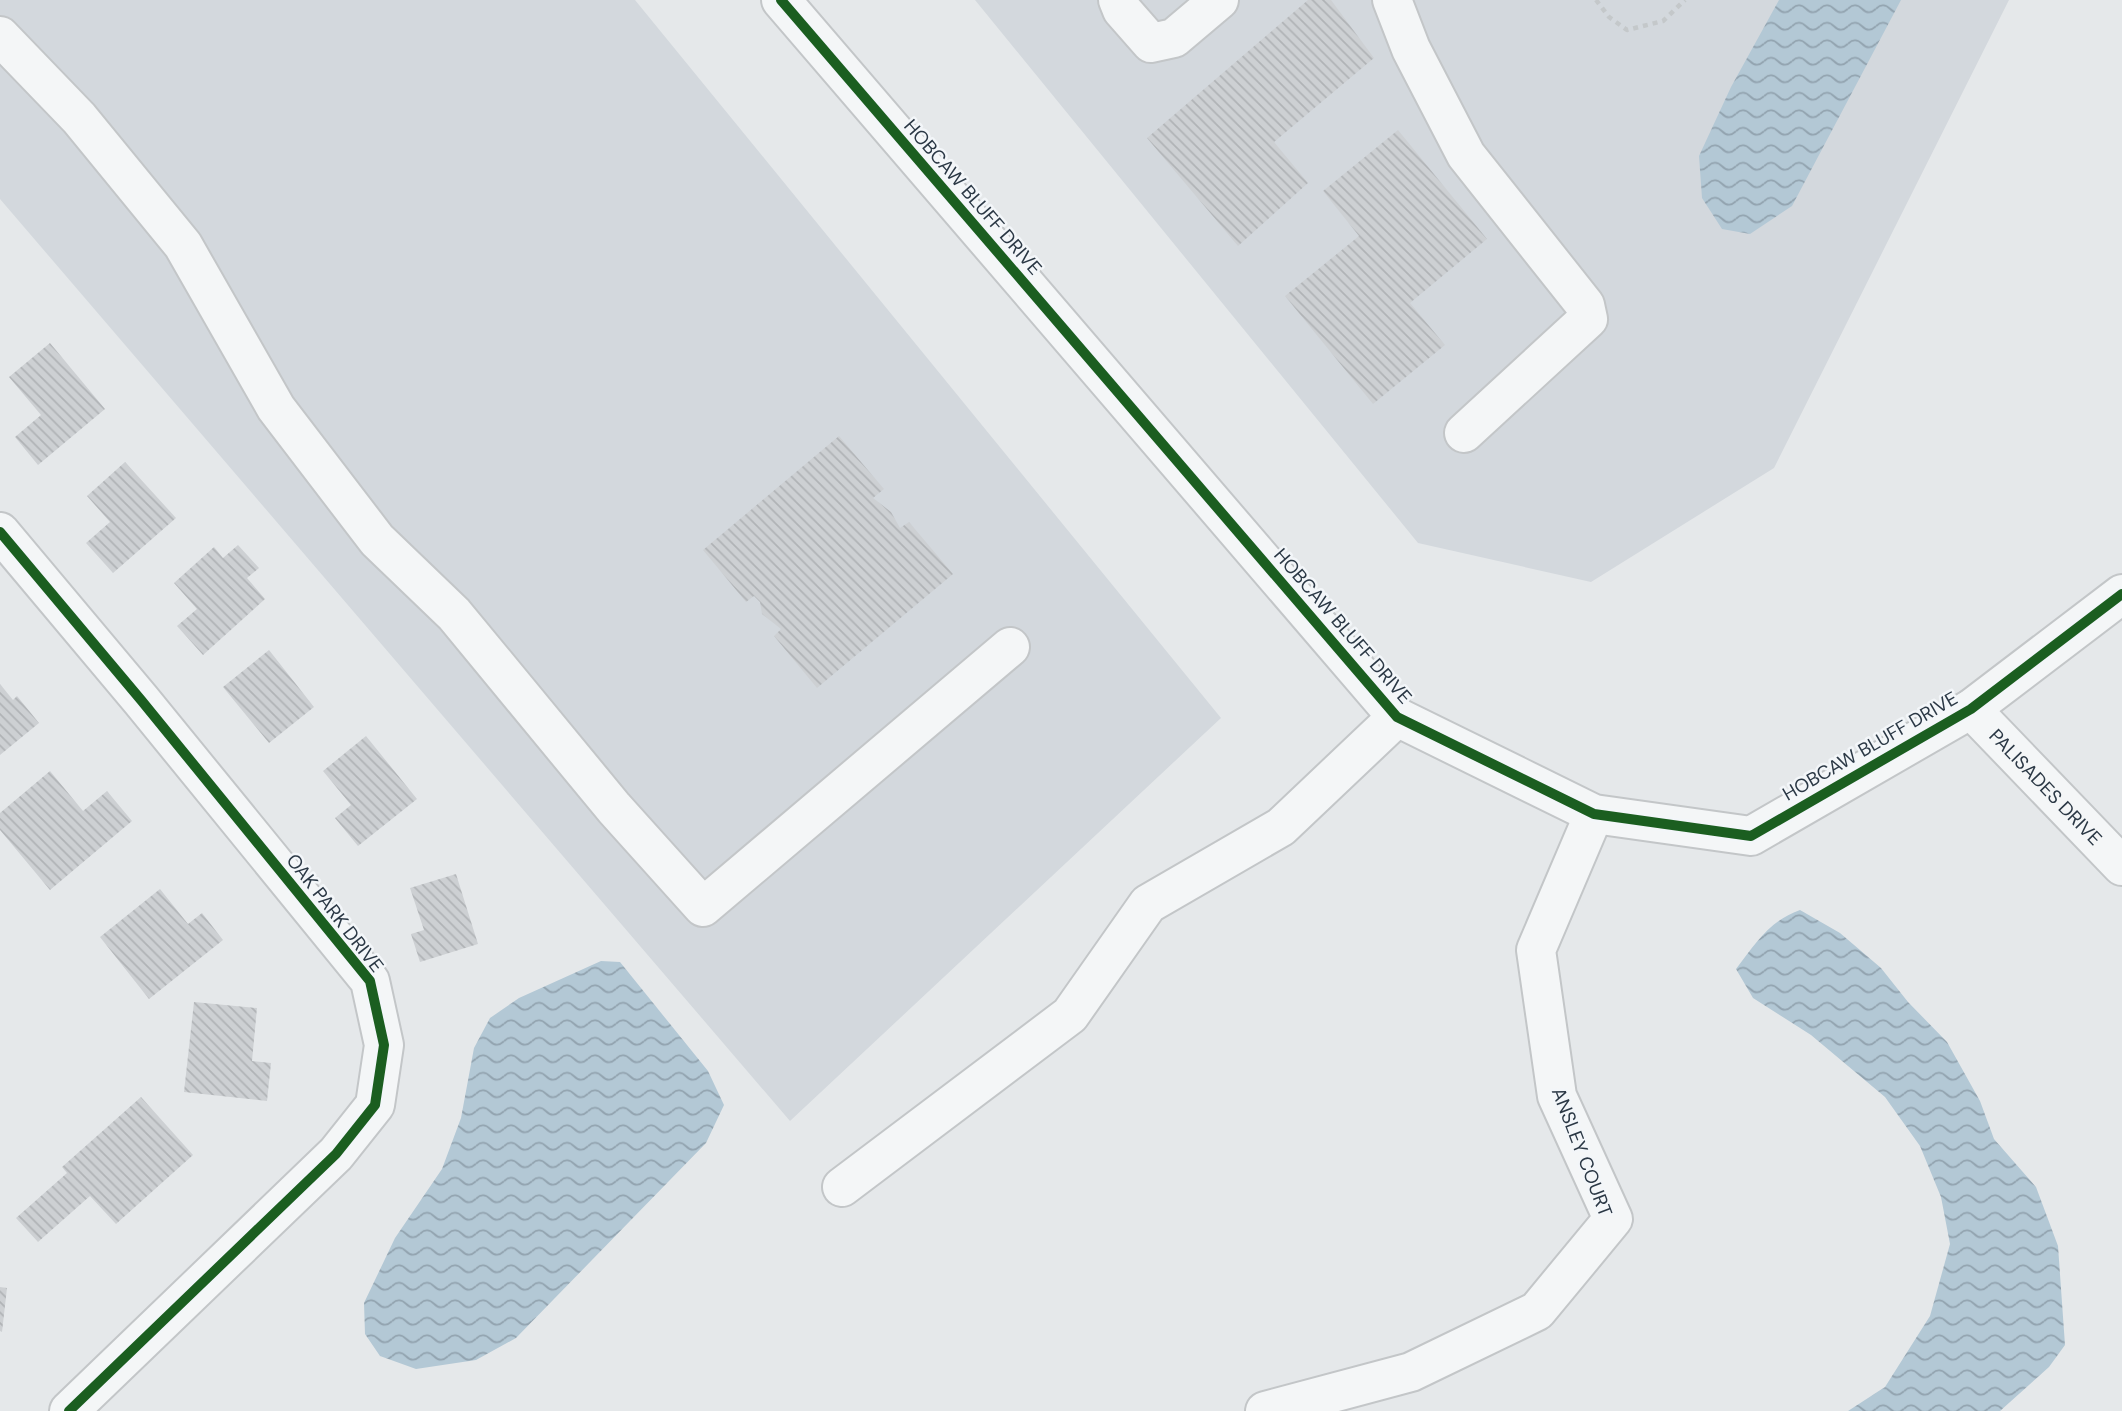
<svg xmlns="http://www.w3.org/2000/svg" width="2122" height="1411" font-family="'DM Sans',sans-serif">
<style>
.built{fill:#d3d8dd}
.water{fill:url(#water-waves)}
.building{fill:url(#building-back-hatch)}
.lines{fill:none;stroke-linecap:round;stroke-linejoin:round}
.minor-casing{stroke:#c3c6c8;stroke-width:42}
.path{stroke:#c4c8ca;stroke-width:4.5;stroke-dasharray:5 5;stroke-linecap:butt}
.minor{stroke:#f4f6f7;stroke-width:38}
.cycleway-casing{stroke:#f3f6f9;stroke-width:15}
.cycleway{stroke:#1b5e20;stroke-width:10}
.labels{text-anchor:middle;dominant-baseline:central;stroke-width:5;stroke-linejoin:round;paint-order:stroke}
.street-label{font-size:19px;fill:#2b3845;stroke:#f3f6f9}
</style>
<defs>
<pattern id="water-waves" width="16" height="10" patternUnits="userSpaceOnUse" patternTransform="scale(1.75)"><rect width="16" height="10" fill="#b3c8d5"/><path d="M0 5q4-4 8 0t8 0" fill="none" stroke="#92a3af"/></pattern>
<pattern id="building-back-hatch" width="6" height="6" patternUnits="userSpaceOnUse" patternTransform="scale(1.75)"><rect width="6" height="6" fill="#cdd0d3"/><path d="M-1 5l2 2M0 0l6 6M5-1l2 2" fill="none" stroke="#b0b3b6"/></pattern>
</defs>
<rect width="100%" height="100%" fill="#e5e8ea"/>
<path class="built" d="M0,0h635l586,718 -431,403 -790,-922z
M975,0h1034l-235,468 -183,114 -173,-39z"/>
<path class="water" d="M1779,0h122l-109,206 -42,28 -28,-5 -20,-31 -3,-42 32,-69z
M1800,910l40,23 41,35 27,34 39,40 33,59 14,38 42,48 22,59 7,99 -16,22 -49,44h-152l37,-24 45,-71 20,-72 -9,-47 -21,-51 -35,-49 -74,-62 -58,-37 -17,-29c20,-26 33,-48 64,-59z
M601,961l19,1 88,109 16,34 -18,38 -190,195 -40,22 -60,9 -36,-13 -15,-22 -1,-31 31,-65 47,-69 19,-51 13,-70 16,-30 29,-20z"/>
<path class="building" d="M1308,0h23l43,58 -100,84 34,41 -70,63 -91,-108z
M1398,130l89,109 -77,64 35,42 -72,59 -88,-108 74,-60 -36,-45z
M50,343l55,66 -67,56 -23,-28 26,-22 -32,-38z
M839,436l45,53 -11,9 18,14 9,16 9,-6 44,52 -136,114 -43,-52 7,-7 -19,-15 -2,-12 -6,-6 -8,6 -43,-52z
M125,462l51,56 -63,55 -27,-30 24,-21 -23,-26z
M238,545l21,23 -12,10 18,21 -62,56 -26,-29 20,-17 -23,-26 40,-36 9,11z
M269,650l45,57 -45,36 -46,-56z
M0,684l13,16 4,-4 22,27 -39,32z
M366,736l51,63 -59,47 -23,-28 16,-13 -28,-34z
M50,771l33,40 24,-20 25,30 -82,69 -50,-60v-17z
M456,874l22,70 -58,18 -9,-28 13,-4 -14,-42z
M160,889l28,35 14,-11 21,27 -74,59 -49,-62z
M194,1002l63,6 -5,53 19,2 -4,38 -83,-9z
M141,1097l52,58 -77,69 -26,-28 -52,46 -22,-24 51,-45 -5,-6z
M0,1287l7,1 -5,44 -2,-1z"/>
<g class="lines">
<defs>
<g id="minor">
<path d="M781,0l616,717 197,97 157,22 220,-127 151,-115"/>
<path d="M1118,0l4,10 29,33 23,-5 45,-38"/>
<path d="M1392,0l19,49 55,106 119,150 3,14 -124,114"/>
<path d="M0,36l79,82 104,127 93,163 101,132 77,74 160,194 89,99 307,-260"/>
<path d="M0,532l141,168 229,281 14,64 -9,60 -39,49 -267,257"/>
<path id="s1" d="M1971,709l151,157"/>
<path d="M842,1187l228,-172 78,-111 133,-77 116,-110"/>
<path d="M1265,1411l146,-39 126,-61 76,-92 -56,-123 -21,-146 58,-136"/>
</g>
</defs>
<use href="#minor" class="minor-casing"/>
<path class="path" d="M1596,0l13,17 18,13 36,-9 22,-21"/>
<use href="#minor" class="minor"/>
<defs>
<path id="cycleway" d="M781,0l616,717 197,97 157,22 220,-127 151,-115
M0,532l141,168 229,281 14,64 -9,60 -39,49 -267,257"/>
</defs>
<use href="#cycleway" class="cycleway-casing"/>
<use href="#cycleway" class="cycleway"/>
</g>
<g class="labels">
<g class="street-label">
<text transform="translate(973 197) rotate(49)">HOBCAW BLUFF DRIVE</text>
<text transform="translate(1343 626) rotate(49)">HOBCAW BLUFF DRIVE</text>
<text transform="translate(1870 746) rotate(-30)">HOBCAW BLUFF DRIVE</text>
<text stroke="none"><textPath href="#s1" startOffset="108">PALISADES DRIVE</textPath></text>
<text transform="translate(335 913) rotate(52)">OAK PARK DRIVE</text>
<text transform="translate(1582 1152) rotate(69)">ANSLEY COURT</text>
</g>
</g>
</svg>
